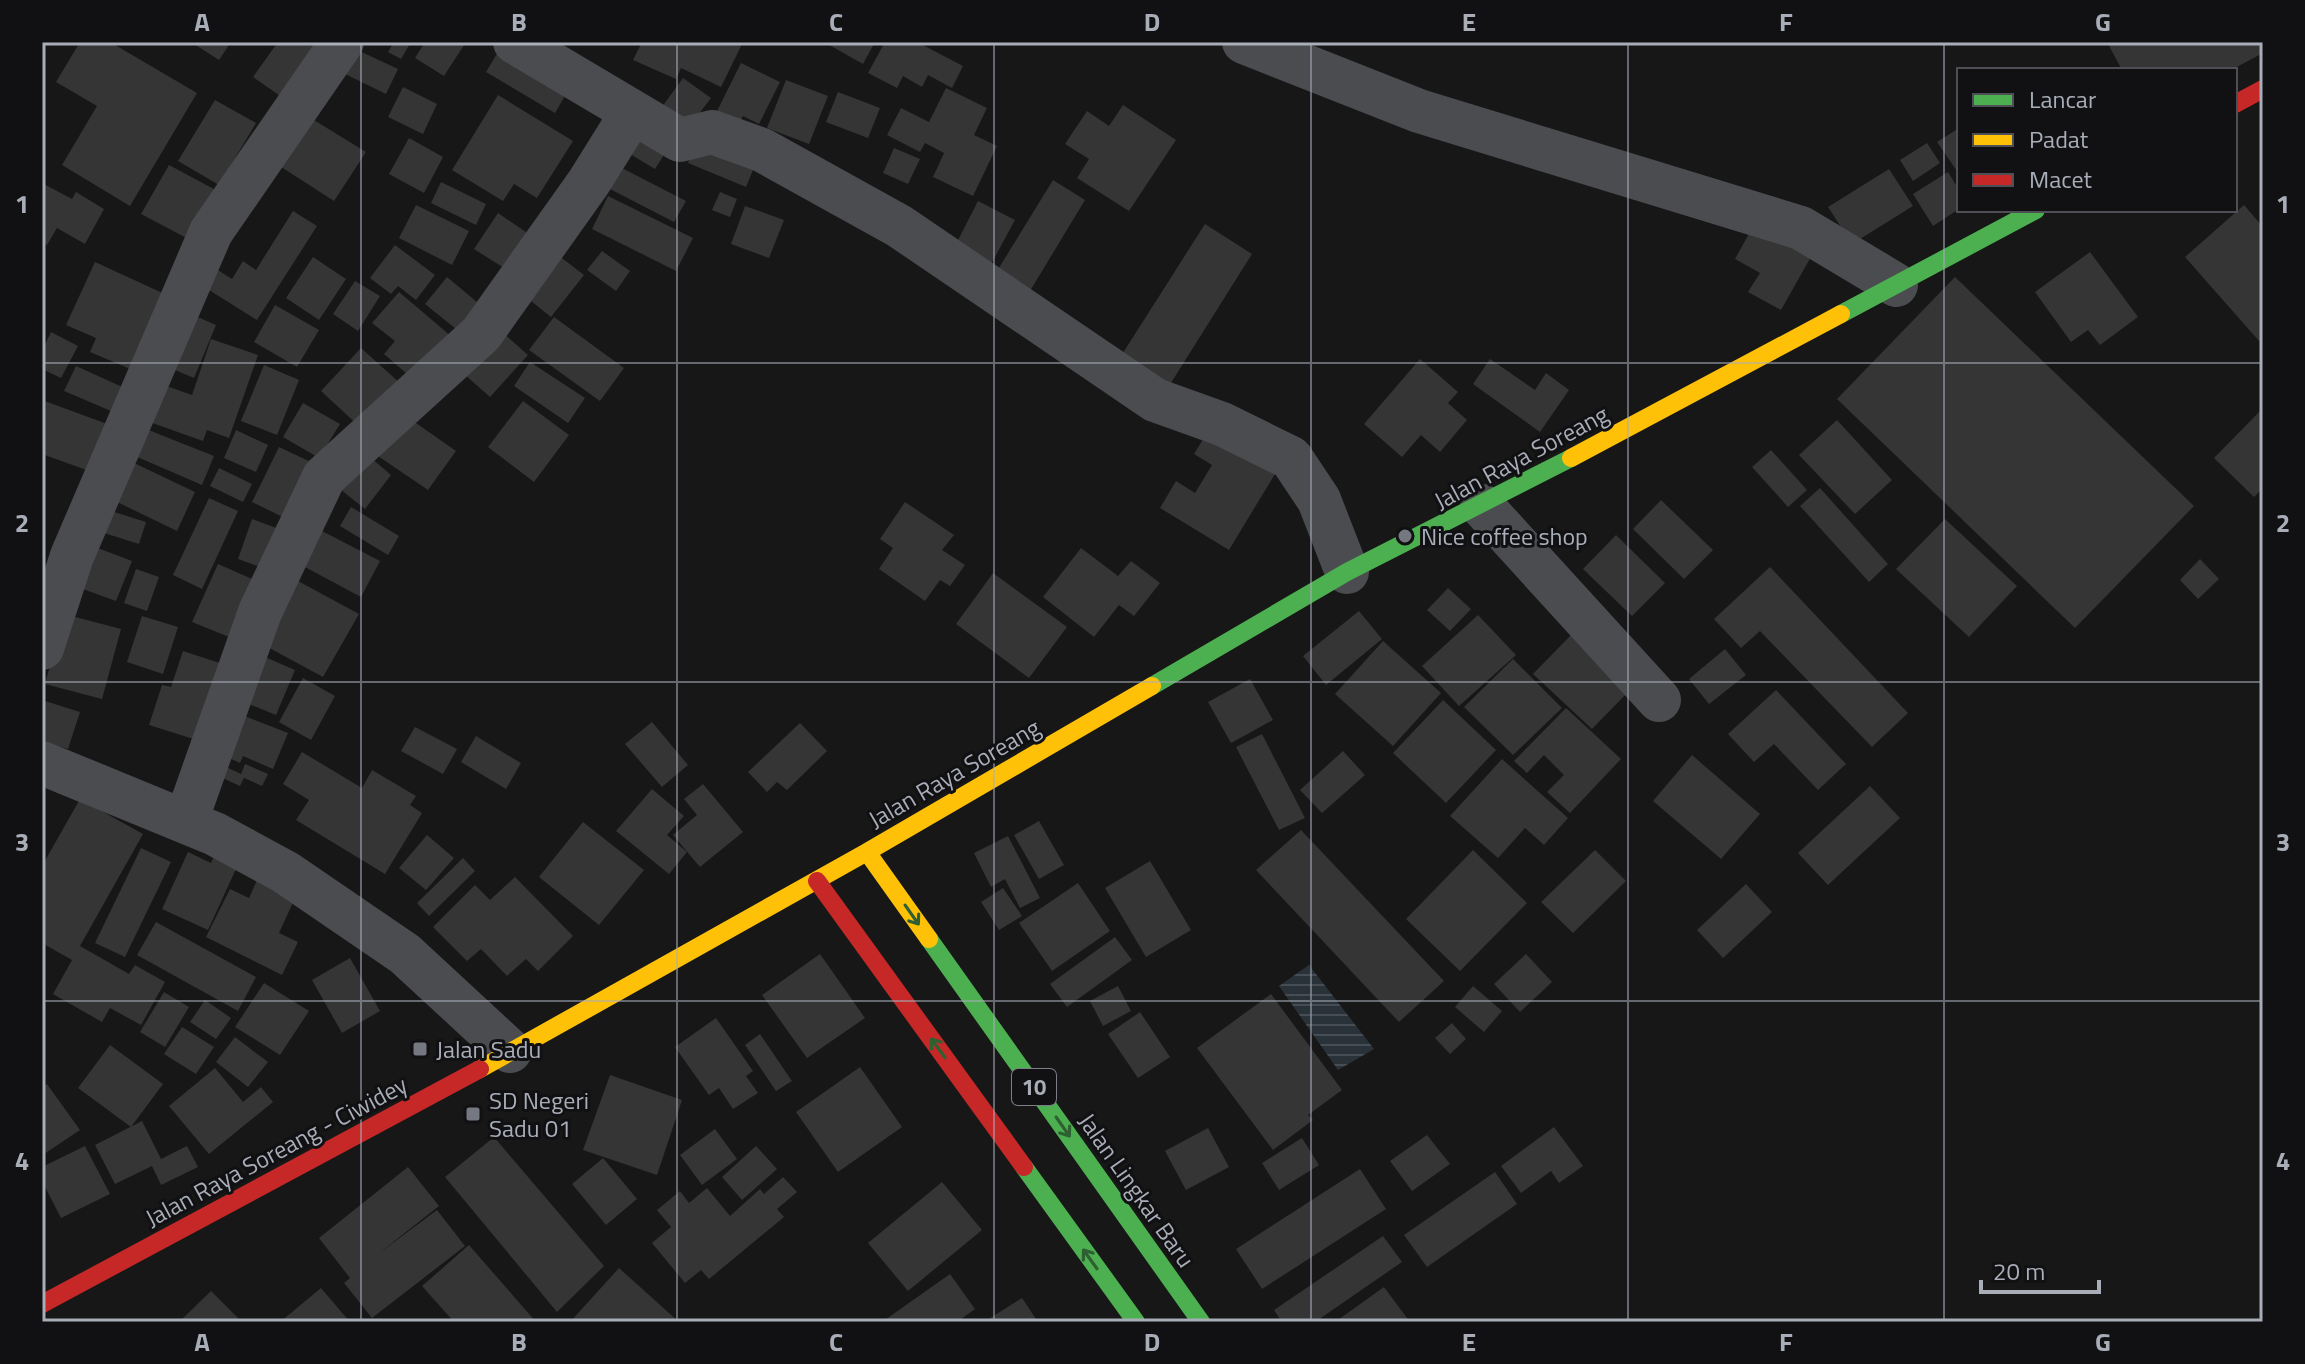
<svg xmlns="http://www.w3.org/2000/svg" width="2305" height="1364" font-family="'Titillium Web',sans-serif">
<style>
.water{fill:url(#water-rules)}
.building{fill:#353536}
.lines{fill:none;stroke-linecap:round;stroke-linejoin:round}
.street{stroke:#4b4c50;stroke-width:44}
.fast{stroke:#4caf50;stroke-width:18}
.slow{stroke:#ffc107;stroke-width:18}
.jam{stroke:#c62828;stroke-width:18}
.oneway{stroke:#2e6032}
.grid{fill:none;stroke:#a8adb8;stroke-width:2;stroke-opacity:0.55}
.poi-dot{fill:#757880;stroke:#111113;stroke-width:3}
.labels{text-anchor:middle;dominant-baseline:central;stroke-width:6;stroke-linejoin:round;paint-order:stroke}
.shield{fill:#111113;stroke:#7b7e86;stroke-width:2}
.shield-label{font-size:22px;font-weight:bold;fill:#a8adb8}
.street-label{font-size:24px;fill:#a8adb8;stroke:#111113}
.poi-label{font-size:24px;fill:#a8adb8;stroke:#111113;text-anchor:start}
.neatline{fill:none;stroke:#a8adb8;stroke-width:3}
.grid-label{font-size:26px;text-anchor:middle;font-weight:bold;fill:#a8adb8}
</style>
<defs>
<pattern id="water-rules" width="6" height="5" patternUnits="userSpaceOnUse" patternTransform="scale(2)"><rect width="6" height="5" fill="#2a3239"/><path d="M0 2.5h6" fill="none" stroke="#464d54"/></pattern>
</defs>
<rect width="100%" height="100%" fill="#171717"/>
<path class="water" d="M1309,965l65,84 -36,21 -59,-84z"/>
<path class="building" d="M80,42h30l87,51 -67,113 -68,-41 35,-59 -41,-24z
M191,42h40l-12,18z
M278,42h48l-40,58 -33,-23z
M394,42h17l-10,17 -13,-7z
M425,42h41l-22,34 -29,-18z
M642,42h101l-22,45 -40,-19 -5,11 -43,-19z
M824,42h51l-12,22z
M885,42h32l46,24 -11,22 -24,-13 -6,12 -19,-11 -6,12 -29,-15z
M2107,42h156v11l-32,17h-109z
M351,47l47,22 -12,25 -47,-23z
M501,47l69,40 -15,26 -69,-41z
M741,63l39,19 -21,42 -16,-8 -6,11 -22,-12z
M683,78l28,20 -25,33 -27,-20z
M786,80l42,16 -19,48 -42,-16z
M403,87l34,17 -14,30 -35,-17z
M946,88l41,20 -13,27 23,11 -24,50 -40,-19 11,-24 -19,-10 -5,9 -33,-17 14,-27 28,14z
M838,92l42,16 -12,30 -42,-16z
M498,95l75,46 -36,57 -23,-14 -11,17 -51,-31z
M215,100l41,23 -37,62 -41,-24z
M1123,105l53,35 -47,71 -52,-33 12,-19 -24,-15 22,-33 22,15z
M309,117l57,35 -32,49 -56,-36z
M1959,128v46l-22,-32z
M636,132l31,18 -12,19 -30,-18z
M409,138l34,19 -19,36 -35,-19z
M697,142l58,23 -9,22 -58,-24z
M1927,143l13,20 -27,18 -13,-21z
M894,148l26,11 -12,25 -25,-11z
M169,165l54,29 -27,49 -55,-29z
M620,167l66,34 -12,21 -66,-34z
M1889,169l24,37 -61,38 -24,-37z
M1948,172l11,18v19l-26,17 -20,-32z
M1053,180l32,20 -55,91 -33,-20z
M441,182l45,22 -10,21 -45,-22z
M42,183l30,16 4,-7 28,17 -19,35 -28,-16 -10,17 -5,-3z
M720,192l17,7 -7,18 -18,-7z
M608,196l85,42 -17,33 -84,-42z
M978,201l37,19 -25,46 -36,-18z
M416,205l53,26 -17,34 -53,-27z
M2244,205l19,22v111l-4,3 -74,-84z
M745,206l39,14 -15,38 -38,-14z
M293,211l24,15 -60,94 -56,-35 12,-18 19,12 11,-18 13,9z
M498,213l41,28 -24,34 -41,-26z
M1755,223l57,32 -31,55 -33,-18 12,-19 -25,-14z
M1205,224l47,30 -83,132 -48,-30z
M395,245l40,30 -19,25 -18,-14 -7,8 -21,-16z
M602,251l28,20 -14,20 -29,-21z
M554,252l30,23 -33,42 -30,-24z
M2090,252l48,65 -38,28 -12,-15 -17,12 -36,-50z
M313,257l33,22 -27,41 -33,-22z
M95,262l74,34 -34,75 -45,-19 6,-14 -30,-13z
M447,277l36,30 -22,26 -36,-29z
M1955,277l239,229 -119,122 -238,-229z
M355,281l25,15 -22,35 -25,-17z
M399,292l59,50 -37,44 -37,-32 11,-13 -23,-18z
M275,305l44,25 -22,37 -43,-25z
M186,312l30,13 -22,53 -31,-13z
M554,317l70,51 -24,33 -71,-51z
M494,325l34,30 -38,42 -34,-30z
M51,332l27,14 -17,32 -19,-9v-18z
M211,339l47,16 -29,83 -22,-8 -4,11 -59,-21 14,-37 34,12z
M361,348l40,36 -40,44 -40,-37z
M1420,359l38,33 -10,11 19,17 -27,32 -19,-17 -19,22 -38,-33z
M1490,359l45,31 11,-17 23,17 -29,42 -67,-48z
M530,362l55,36 -17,25 -54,-37z
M264,365l35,15 -22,55 -36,-14z
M76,366l53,24 -11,24 -54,-23z
M42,400l68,25 -18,47 -50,-18z
M523,401l46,34 -35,47 -46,-35z
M303,403l37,21 -21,34 -36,-21z
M2263,408v80l-9,9 -40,-39z
M406,416l50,35 -28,39 -50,-34z
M1837,420l55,60 -37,34 -56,-59z
M1213,423l68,41 -52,86 -69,-42 16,-27 19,12 17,-28 -18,-11z
M146,429l68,27 -12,29 -67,-29z
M236,430l32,15 -12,27 -32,-14z
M279,447l34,16 -26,56 -35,-17z
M1771,450l36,40 -19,17 -36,-40z
M363,451l28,24 -26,34 -30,-24z
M132,462l63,30 -18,39 -64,-31z
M219,468l33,16 -9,18 -33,-16z
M1820,488l68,76 -19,18 -69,-76z
M209,498l29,13 -36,78 -29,-14z
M1661,500l52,50 -29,29 -51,-50z
M905,502l49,33 -12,15 23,15 -15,21 -10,-6 -15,21 -46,-32 14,-21 -13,-9z
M351,507l48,29 -11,19 -48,-29z
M111,511l35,11 -7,22 -35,-11z
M252,519l27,10 -13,40 -28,-10z
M1945,519l72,67 -48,51 -73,-68z
M322,531l58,30 -19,36 -58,-31z
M1616,535l49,48 -33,33 -49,-47z
M95,547l37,14 -16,40 -36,-13z
M1081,548l37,28 13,-15 29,22 -26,33 -15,-11 -25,32 -51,-40z
M2200,559l19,20 -21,20 -18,-19z
M218,564l41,18 -25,57 -42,-17z
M1770,567l138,146 -36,34 -112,-116 -19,17 -27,-29z
M136,569l23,8 -12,34 -23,-8z
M993,573l74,54 -38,51 -73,-54z
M298,581l61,33 -36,63 -59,-32z
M1448,588l23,21 -21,22 -23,-21z
M1359,611l23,28 -56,46 -23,-29z
M64,614l57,15 -19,70 -57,-15z
M1478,615l38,40 -57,51 -37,-40z
M142,616l36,11 -15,47 -36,-12z
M1573,633l58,56 -39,40 -59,-55z
M1383,641l58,52 -48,53 -58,-52z
M1725,649l21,26 -37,29 -20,-25z
M183,651l46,15 -26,76 -54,-17 13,-40 9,2z
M258,654l37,16 -19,45 -37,-15z
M1513,659l49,49 -49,47 -49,-48z
M303,678l32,18 -24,44 -32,-18z
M1250,679l23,41 -42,23 -23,-41z
M1776,690l70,74 -28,26 -44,-46 -20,18 -26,-28z
M1443,700l53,50 -50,53 -53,-50z
M45,701l35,11 -12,37 -26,-8z
M1566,708l55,51 -51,54 -23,-21 17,-17 -20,-20 -17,18 -13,-12z
M237,713l51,20 -15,36 -30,-13 -3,7 -20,-9z
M652,722l36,43 -26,22 -37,-43z
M800,723l27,28 -40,39 -10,-8 -10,10 -19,-20z
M415,727l42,22 -14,25 -42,-23z
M1262,734l43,84 -26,12 -43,-83z
M476,736l45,27 -15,26 -45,-27z
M1343,751l22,24 -43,38 -22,-23z
M302,752l60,36 10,-18 44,26 -6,9 12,8 -37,61 -89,-54 13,-20 -26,-16z
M1692,755l68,59 -39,45 -68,-58z
M1502,759l66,59 -24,27 -19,-17 -27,30 -48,-42z
M245,764l23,10 -6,12 -18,-8 -4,8 -22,-10 4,-11 19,9z
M703,784l40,48 -43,35 -27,-32 24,-20 -13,-16z
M1870,786l30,32 -72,67 -30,-32z
M652,789l32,27 -17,19 20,17 -18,22 -53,-43z
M80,799l63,35 -63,112 49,28 6,-9 30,17 -24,43 -31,-17 -8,14 -49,-28 19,-34 -30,-17v-77z
M1039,821l25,44 -25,14 -25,-44z
M583,822l61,48 -45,55 -60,-48z
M1301,830l143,151 -45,41 -143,-152z
M427,835l27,23 -28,32 -27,-22z
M1008,836l32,62 -20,10 -15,-29 -14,8 -17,-34z
M141,848l30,14 -46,95 -30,-14z
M218,848l23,10 -33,72 -46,-21 26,-57 23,11z
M1473,850l54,53 -67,68 -54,-52z
M1595,850l31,31 -53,52 -32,-31z
M463,858l12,13 -46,45 -12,-13z
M1150,861l41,69 -45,27 -41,-69z
M515,877l58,59 -35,35 -12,-12 -19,17 -26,-27 -14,12 -34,-34 42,-42 15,15z
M258,878l38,18 -17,37 19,9 -16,33 -76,-38 24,-48 19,9z
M1078,883l32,48 -58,40 -33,-48z
M1746,884l26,28 -49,46 -26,-28z
M1003,888l19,28 -23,14 -18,-28z
M156,922l100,55 -18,34 -101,-56z
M1115,937l17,23 -65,47 -17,-23z
M820,954l45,64 -58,40 -45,-63z
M1526,954l26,28 -32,30 -26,-28z
M350,958l30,53 -38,22 -30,-53z
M264,983l45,28 -29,44 -45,-28z
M1118,986l13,25 -28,15 -13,-25z
M1473,986l29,25 -18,21 -29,-25z
M164,992l25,15 -24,40 -25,-15z
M1271,994l71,96 -34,25 5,5 -40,30 -76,-102z
M205,1000l26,18 -15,21 -26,-17z
M1140,1012l30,45 -32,21 -30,-44z
M716,1018l37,53 -7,5 12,17 -25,16 -14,-21 -10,7 -34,-48z
M1452,1023l14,16 -16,15 -15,-16z
M182,1027l32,20 -18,27 -32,-20z
M760,1034l32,47 -16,10 -31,-46z
M235,1037l33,25 -20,25 -32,-25z
M110,1045l53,39 -32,43 -53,-39z
M860,1067l42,60 -64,45 -42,-60z
M215,1068l28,34 18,-15 12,15 -64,52 -40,-48z
M610,1075l72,25 -25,75 -74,-25z
M47,1084l33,46 -36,24 -2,-66z
M142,1121l19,38 26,-13 11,21 -37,18 -9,-19 -37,18 -20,-39z
M1554,1127l29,39 -24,17 -8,-12 -30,22 -20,-27z
M1208,1128l21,39 -43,23 -21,-39z
M715,1129l22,30 -35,26 -22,-30z
M1427,1135l23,29 -38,27 -22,-30z
M494,1137l110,129 -47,46 -112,-135z
M1302,1138l17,27 -40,25 -17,-27z
M85,1146l25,48 -49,24 -19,-37v-14z
M756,1146l21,23 -35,31 -20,-23z
M603,1158l34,41 -31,26 -34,-41z
M408,1167l31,39 -61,48 59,-44 28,36 -93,72 -28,-35 6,-5 -31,-40z
M1360,1169l26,40 -124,80 -26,-40z
M1495,1172l22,32 -90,63 -23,-32z
M783,1177l14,15 -20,17 7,8 -75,62 -8,-9 -16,13 -33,-40 19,-16 -14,-17 23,-19 9,12 18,-15 23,28 30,-27 4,5z
M942,1182l40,48 -74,61 -40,-48z
M1383,1236l19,26 -87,60h-33l-8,-12z
M469,1245l67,77h-82l-32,-36z
M619,1268l60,54h-109z
M950,1274l25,35 -18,13h-75z
M1384,1287l26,35h-75z
M321,1288l29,34h-70z
M211,1291l31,31h-63z
M1022,1298l16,24h-54z"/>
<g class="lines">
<path class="street" d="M515,42l165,98 32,-8 50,18 137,76 256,174 67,24 69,34 28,42 28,72
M1244,42l175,69 382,117 95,57
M1482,506l177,194
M42,648l30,-92 139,-324 131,-190
M42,763l173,71 70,38 120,82 105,97
M186,821l74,-209 64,-135 157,-143 108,-152 43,-69"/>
<path class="fast" d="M1841,314l195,-104
M1152,686l195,-114 224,-114
M929,939l272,383
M1024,1167l112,155"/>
<path class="slow" d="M1571,458l270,-144
M867,852l285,-166
M480,1069l387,-217 62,87"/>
<path class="jam" d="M2235,104l28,-15
M817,881l207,286
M42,1304l438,-235"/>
</g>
<defs><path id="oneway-shaft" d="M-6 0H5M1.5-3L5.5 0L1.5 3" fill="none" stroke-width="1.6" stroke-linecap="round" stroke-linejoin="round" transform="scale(2)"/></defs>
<g class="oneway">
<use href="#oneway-shaft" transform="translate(912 915) rotate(55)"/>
<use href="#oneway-shaft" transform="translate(938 1048) rotate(-126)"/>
<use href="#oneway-shaft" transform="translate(1063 1127) rotate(55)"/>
<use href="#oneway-shaft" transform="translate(1090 1259) rotate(-126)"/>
</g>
<path class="grid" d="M361,42v1280M677,42v1280M994,42v1280M1311,42v1280M1628,42v1280M1944,42v1280M42,363h2221M42,682h2221M42,1001h2221"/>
<g class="poi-dot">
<circle cx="1405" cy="536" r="8"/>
<rect x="412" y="1041" width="16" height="16" rx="4"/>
<rect x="465" y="1106" width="16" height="16" rx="4"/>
</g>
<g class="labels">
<rect class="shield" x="1012" y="1069" width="44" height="36" rx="6"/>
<g class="shield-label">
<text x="1034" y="1087">10</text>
</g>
<g class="street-label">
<text transform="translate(1521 457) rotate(-28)">Jalan Raya Soreang</text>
<text transform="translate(954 773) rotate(-30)">Jalan Raya Soreang</text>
<text transform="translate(276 1151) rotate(-28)">Jalan Raya Soreang - Ciwidey</text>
<text transform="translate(1137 1190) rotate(55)">Jalan Lingkar Baru</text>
</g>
<g class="poi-label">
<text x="1421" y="536">Nice coffee shop</text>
<text x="436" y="1049">Jalan Sadu</text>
<text x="489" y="1100">SD Negeri<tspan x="489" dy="28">Sadu 01</tspan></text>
</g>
</g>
<rect width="2305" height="1364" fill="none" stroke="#111113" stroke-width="88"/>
<rect x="1957" y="68" width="280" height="144" fill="#111113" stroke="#4d4f55" stroke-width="2"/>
<rect x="1973" y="94" width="40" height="12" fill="#4caf50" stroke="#4d4f55" stroke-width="2"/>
<text x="2029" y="108" font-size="24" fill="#a8adb8">Lancar</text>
<rect x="1973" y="134" width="40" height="12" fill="#ffc107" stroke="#4d4f55" stroke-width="2"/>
<text x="2029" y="148" font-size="24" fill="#a8adb8">Padat</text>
<rect x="1973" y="174" width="40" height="12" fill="#c62828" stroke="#4d4f55" stroke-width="2"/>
<text x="2029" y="188" font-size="24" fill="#a8adb8">Macet</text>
<path d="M1981 1280v12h118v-12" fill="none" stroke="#a8adb8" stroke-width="4"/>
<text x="1993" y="1280" font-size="24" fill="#a8adb8" stroke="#111113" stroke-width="6" paint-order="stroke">20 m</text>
<rect x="44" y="44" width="2217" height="1276" class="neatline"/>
<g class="grid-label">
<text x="202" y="31">A</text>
<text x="519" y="31">B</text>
<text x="836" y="31">C</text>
<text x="1152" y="31">D</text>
<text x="1469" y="31">E</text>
<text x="1786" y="31">F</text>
<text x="2103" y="31">G</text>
<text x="22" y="213">1</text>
<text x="2283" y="213">1</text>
<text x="22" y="532">2</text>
<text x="2283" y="532">2</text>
<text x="22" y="851">3</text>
<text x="2283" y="851">3</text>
<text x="22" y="1170">4</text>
<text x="2283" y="1170">4</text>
<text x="202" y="1351">A</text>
<text x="519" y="1351">B</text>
<text x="836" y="1351">C</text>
<text x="1152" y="1351">D</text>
<text x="1469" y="1351">E</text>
<text x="1786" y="1351">F</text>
<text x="2103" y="1351">G</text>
</g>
</svg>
